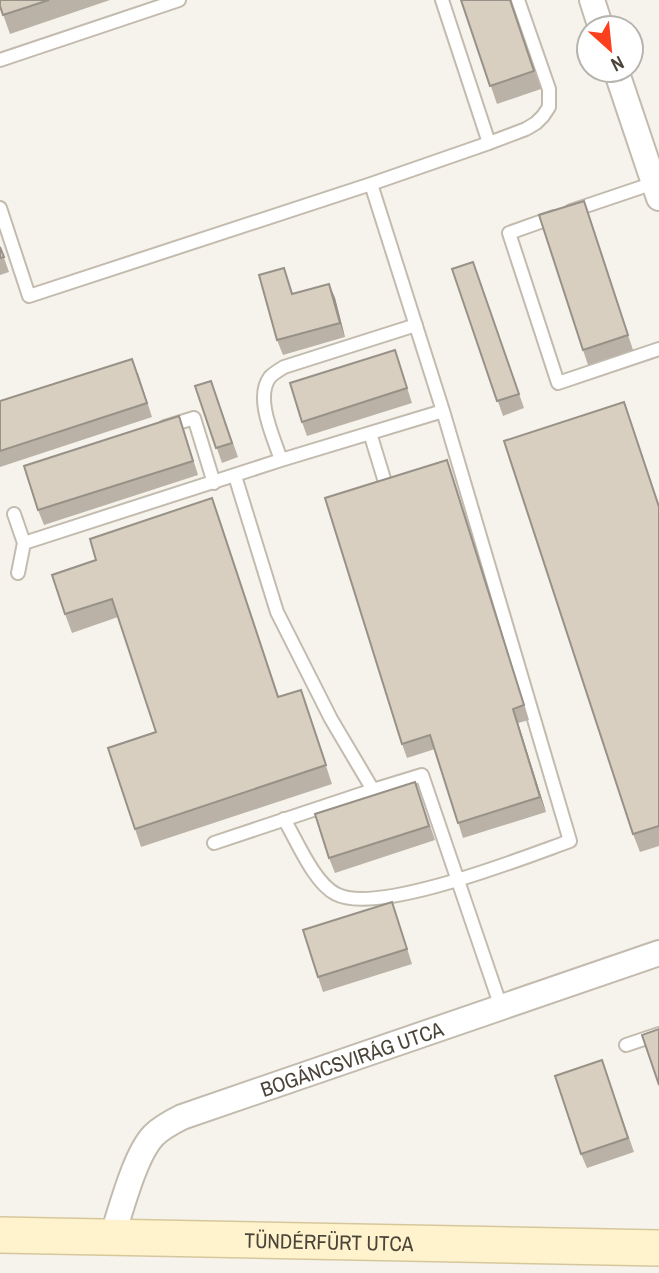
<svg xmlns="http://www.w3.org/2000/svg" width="659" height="1273" font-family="'Archivo Narrow',sans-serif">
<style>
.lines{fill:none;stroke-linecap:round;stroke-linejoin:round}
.lane-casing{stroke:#c2bbae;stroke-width:16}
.street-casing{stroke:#c2bbae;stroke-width:28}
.secondary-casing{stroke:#d6c79b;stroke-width:38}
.lane{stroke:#fff;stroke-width:12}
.street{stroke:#fff;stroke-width:24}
.secondary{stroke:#fff3cd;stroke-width:35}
.wall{fill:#bab2a6}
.shaded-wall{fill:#979187}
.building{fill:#d8cfc1;stroke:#979187;stroke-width:2}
.labels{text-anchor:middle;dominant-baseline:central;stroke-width:7;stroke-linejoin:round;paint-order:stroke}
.street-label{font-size:21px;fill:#4b4439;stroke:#fff}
</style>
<rect width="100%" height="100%" fill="#f6f3ec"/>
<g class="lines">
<defs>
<path id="lane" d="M0,60l179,-60
M489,143l37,-14 10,-6 7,-7 6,-9v-18l-31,-89
M0,208l29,88 342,-112 118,-41 -47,-143
M571,211l83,-28
M554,217l-45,16 49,150 101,-34
M165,427l29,-9 20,65
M370,433l18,59
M281,460c-7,-22 -27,-62 -11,-83 4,-4 9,-7 14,-10l132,-42
M235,476l42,136 54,107 42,71 49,-15 79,232
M14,514l10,29
M18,573l6,-30 257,-83 162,-49
M284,819c13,22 30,64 52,75 41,22 189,-37 234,-53l-127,-430 -72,-227
M214,843l159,-53
M626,1045l33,-11"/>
<g id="street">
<path d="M592,0l9,28"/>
<path d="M616,70l43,128"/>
<path id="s1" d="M112,1237c9,-27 23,-83 42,-102 8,-8 18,-13 28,-18l477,-164"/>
</g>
<g id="secondary">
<path id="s2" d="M0,1235l659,13"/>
</g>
</defs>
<use href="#lane" class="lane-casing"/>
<use href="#street" class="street-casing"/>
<use href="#secondary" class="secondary-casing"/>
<use href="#lane" class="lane"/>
<use href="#street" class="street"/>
<use href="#secondary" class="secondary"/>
</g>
<path class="wall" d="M0,0h110l-100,34 -10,-28z
M461,0h49l31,89 -44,15z
M589,215l44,135 -45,15 -5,-15z
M0,246l9,26 -9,3z
M473,262l51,146 -21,8 -51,-147z
M284,268l9,26 36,-10 6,14 10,39 -62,18 -6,-15z
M395,350l17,53 -105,33 -5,-14z
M138,373l14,44 -152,50v-66z
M211,381l27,76 -16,6 -27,-77z
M624,402l35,103v341l-19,6 -7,-18z
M184,430l14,45 -154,50 -6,-15z
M447,460l82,260 -11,3 28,89 -83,26 -28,-89 -28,9 -5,-14z
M219,517l60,180 22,-7 31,94 -191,63 -6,-18 21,-97 -38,-115 -46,16 -7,-19z
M420,796l15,44 -100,33 -6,-15z
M397,917l15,47 -89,28 -5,-15z
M602,1060l32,92 -47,16 -6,-14z"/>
<path class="shaded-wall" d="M329,284l6,14 10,39 -5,-14z
M447,460l5,14 77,246 -5,-15z
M513,709l5,14 28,89 -6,-15z"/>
<path class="building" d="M0,0h49l-46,15 -3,-9z
M461,0h49l24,71 -44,15z
M584,201l44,134 -45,15 -44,-135z
M0,247l4,10 -4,1z
M473,262l46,132 -22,7 -45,-132z
M284,268l8,26 37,-10 11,39 -63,17 -18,-65z
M395,350l12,38 -105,34 -12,-39z
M132,359l15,44 -147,48v-50z
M211,381l21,62 -16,5 -21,-62z
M624,402l35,105v319l-26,8 -129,-393z
M179,416l14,45 -155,49 -14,-44z
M447,460l77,245 -11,4 27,88 -82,26 -28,-88 -28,9 -77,-246z
M212,498l66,199 23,-7 25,75 -191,64 -27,-81 48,-16 -44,-133 -47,15 -13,-39 44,-15 -6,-21z
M415,782l14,44 -100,32 -14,-44z
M392,902l15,47 -89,28 -15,-47z
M659,1029v56l-17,-50z
M602,1060l26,78 -47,16 -26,-78z"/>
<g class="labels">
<g class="street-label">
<text stroke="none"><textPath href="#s1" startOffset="324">BOGÁNCSVIRÁG UTCA</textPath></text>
<text stroke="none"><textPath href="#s2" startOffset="329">TÜNDÉRFÜRT UTCA</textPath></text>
</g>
</g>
<g transform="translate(610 49) rotate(153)"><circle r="33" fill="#ffffff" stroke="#b7b4b0" stroke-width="2"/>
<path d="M0-5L12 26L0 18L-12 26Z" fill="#fc3f1d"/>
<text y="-10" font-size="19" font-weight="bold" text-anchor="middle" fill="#4b4439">N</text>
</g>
</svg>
